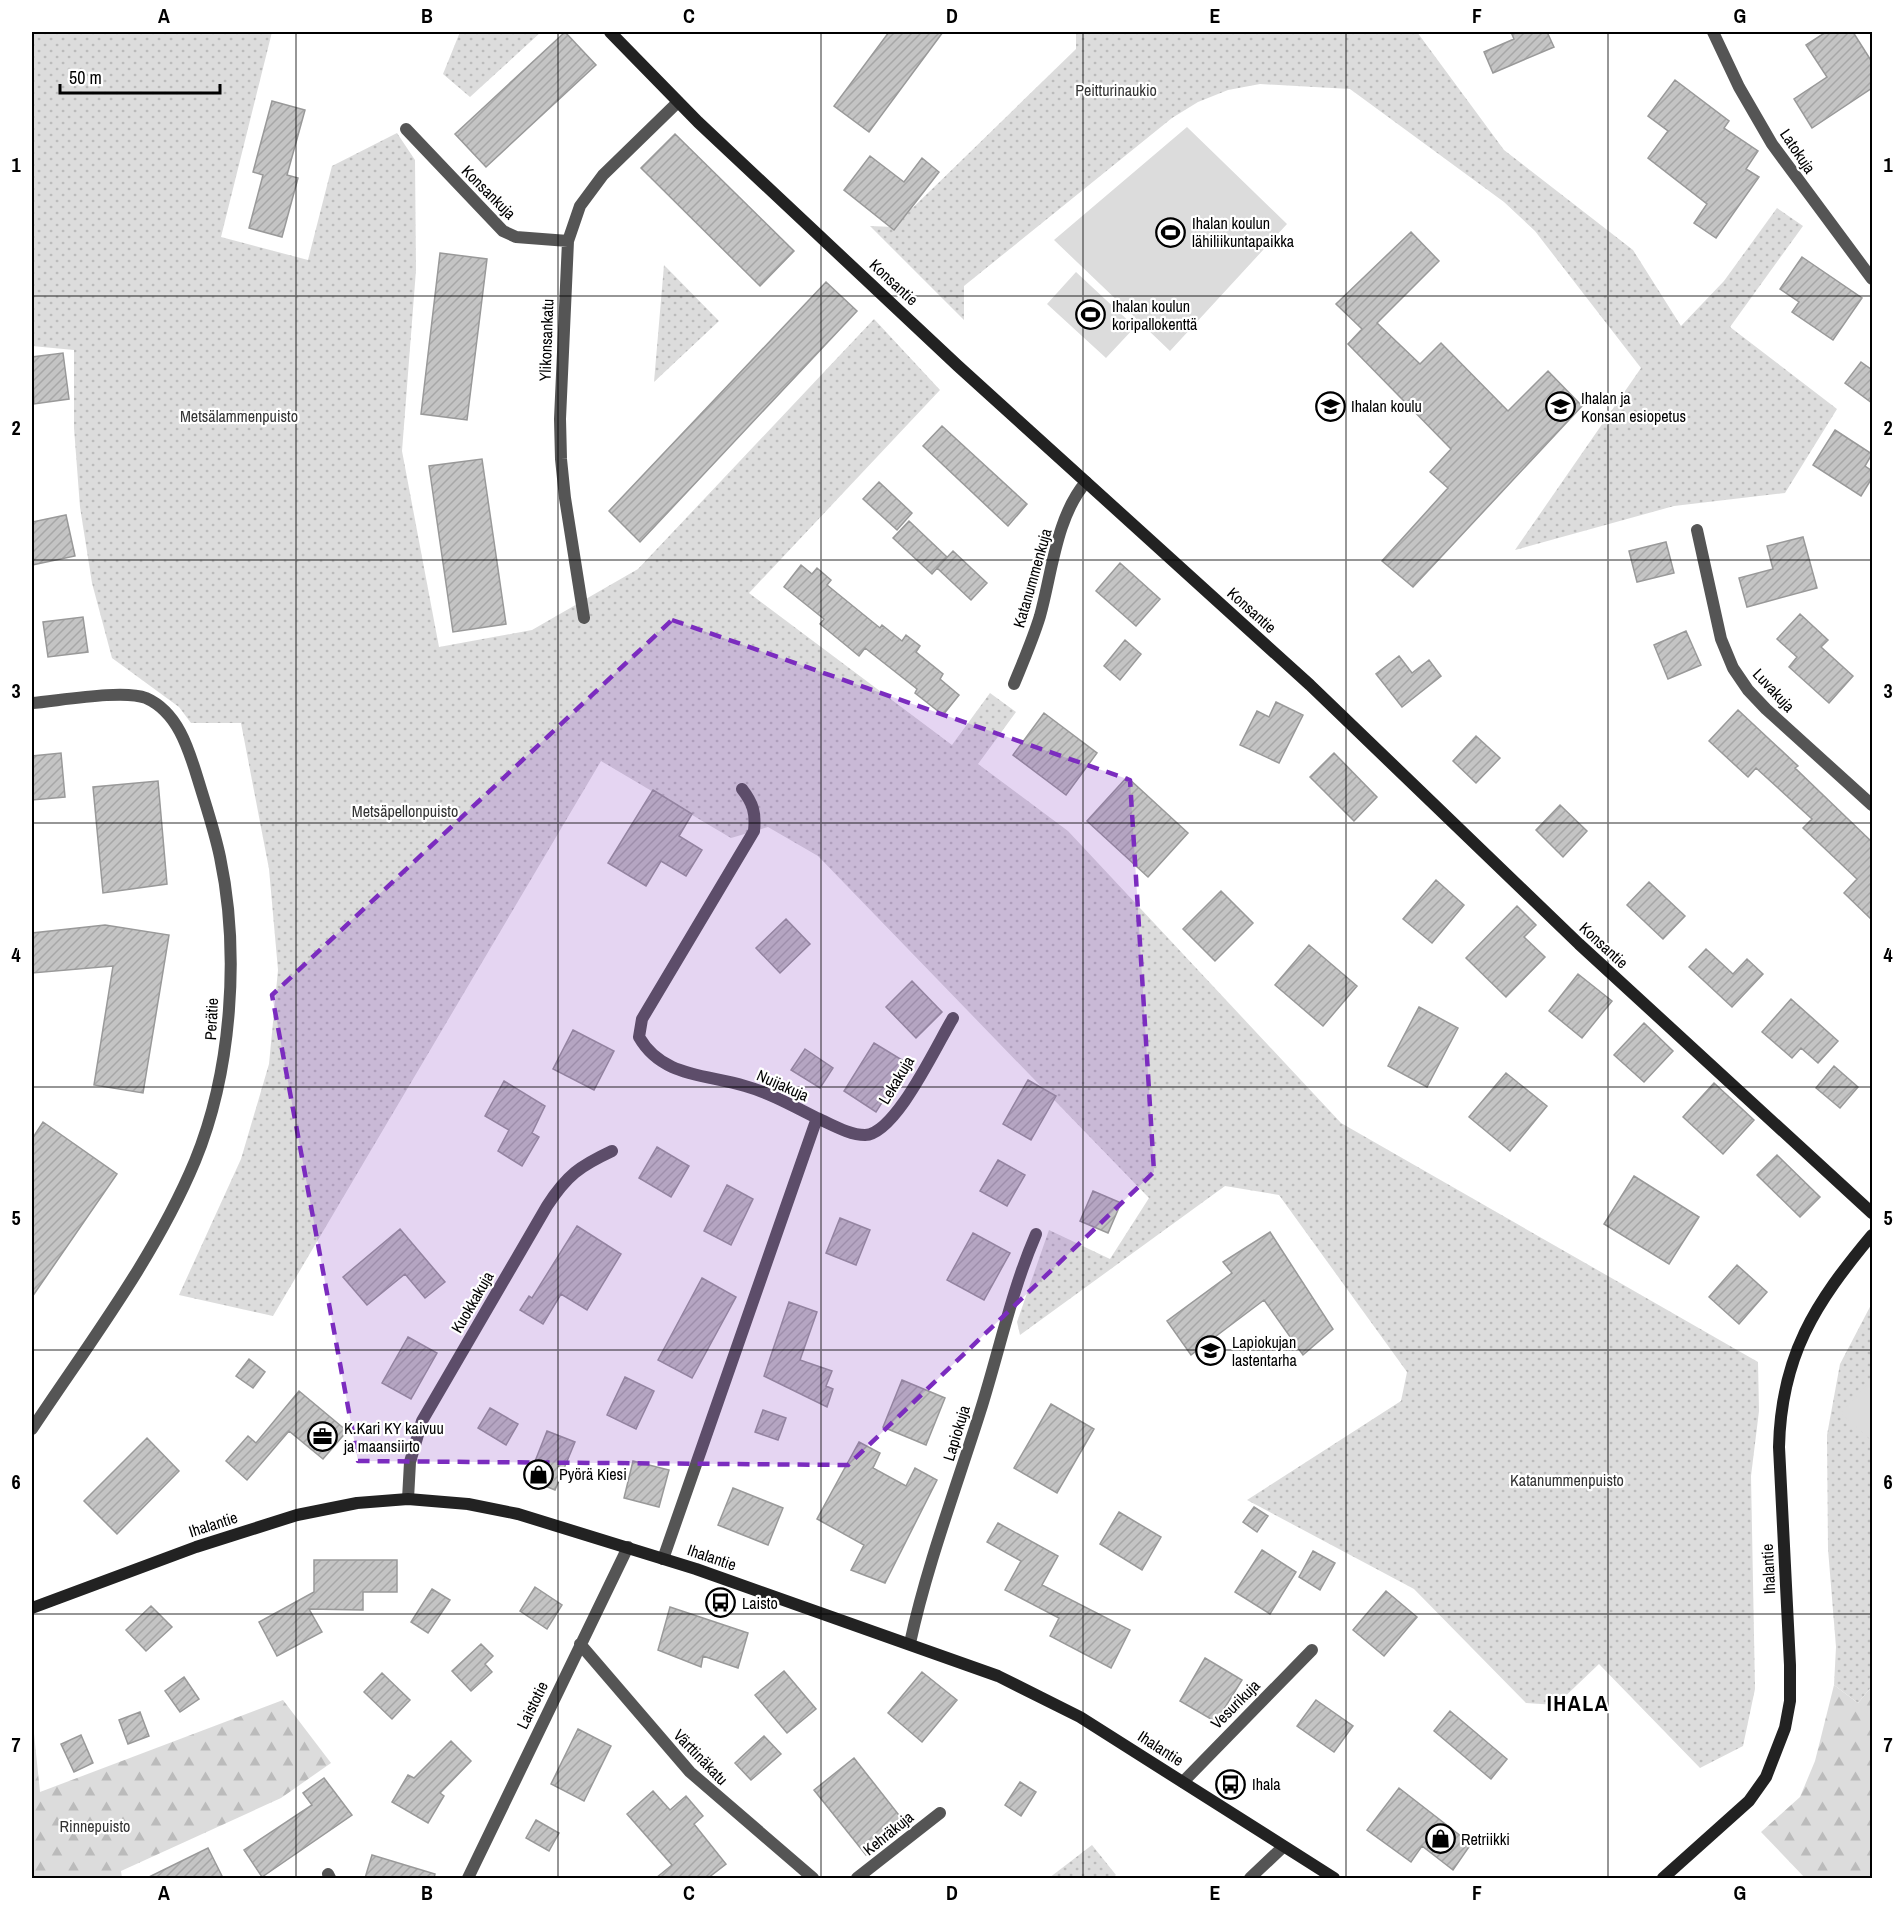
<svg xmlns="http://www.w3.org/2000/svg" width="1904" height="1910" font-family="'Archivo Narrow',sans-serif">
<style>
.grass{fill:url(#grass-dots)}
.forest{fill:url(#forest-firs)}
.pitch{fill:#dcdcdc}
.building{fill:url(#building-hatch);stroke:#999;stroke-width:1.5}
.lines{fill:none;stroke-linecap:round;stroke-linejoin:round}
.street{stroke:#555;stroke-width:12}
.secondary{stroke:#222;stroke-width:12}
.marked{fill:#7b2cbf;fill-opacity:0.2;stroke:#7b2cbf;stroke-width:4.5;stroke-dasharray:12 8;stroke-linejoin:round}
.grid{fill:none;stroke:#000;stroke-width:1.5;stroke-opacity:0.55}
.labels{text-anchor:middle;dominant-baseline:central;stroke-width:4.5;stroke-linejoin:round;paint-order:stroke}
.park-label{font-size:16px;fill:#333;stroke:#fff}
.street-label{font-size:16px;fill:#000;stroke:#fff}
.poi-label{font-size:16px;fill:#000;stroke:#fff;text-anchor:start}
.district-label{font-size:22px;font-weight:bold;letter-spacing:1.5px;fill:#000;stroke:#fff}
.neatline{fill:none;stroke:#000;stroke-width:2}
.grid-label{font-size:20px;text-anchor:middle;font-weight:bold;fill:#000}
</style>
<defs>
<pattern id="grass-dots" width="8" height="8" patternUnits="userSpaceOnUse" patternTransform="scale(1.5)"><rect width="8" height="8" fill="#dcdcdc"/><path d="M2 2h.1M6 6h.1" fill="none" stroke="#bbb" stroke-width="1.8" stroke-linecap="round"/></pattern>
<pattern id="forest-firs" width="22" height="20" patternUnits="userSpaceOnUse" patternTransform="scale(1.5)"><rect width="22" height="20" fill="#dcdcdc"/><path d="M5 1l3.5 6h-7zM16 11l3.5 6h-7z" fill="#bbb"/></pattern>
<pattern id="building-hatch" width="6" height="6" patternUnits="userSpaceOnUse" patternTransform="scale(1.5)"><rect width="6" height="6" fill="#c4c4c4"/><path d="M-1 1l2-2M0 6l6-6M5 7l2-2" fill="none" stroke="#a7a7a7"/></pattern>
</defs>
<rect width="100%" height="100%" fill="#fff"/>
<path class="grass" d="M32,32h240l-51,205 87,23 24,-94 65,-33 18,27 1,110 -14,181 37,196 93,-17 106,-61 236,-250 66,71 -191,203 203,152 38,-52 26,19 -38,52 90,67 273,292 417,239 1,49 -8,65 4,213 -12,57 -43,22 -101,-104 -43,41 -30,-2 -112,-114 -167,-89 154,-99 6,-29 -128,-177 -54,-9 -205,149 -3,-13 32,-92 61,29 39,-61 -331,-342 -50,-29 -37,11 -130,-77 -328,555 -94,-21 62,-136 28,-95 9,-94 -9,-101 -28,-146h-50l-12,-16 -67,-49 -20,-75 -12,-76 -6,-79v-78l-42,-4z
M460,32h81l-71,65 -27,-23z
M1076,32h341l87,118 129,100 48,76 43,-45 53,-73 26,18 -73,101 107,82 -52,84 -111,13 -159,44 126,-182 -106,-137 -31,-29 -154,-113 -90,-5 -32,6 -30,12 -26,16 -208,168v34l-94,-94 23,1 183,-178z
M664,265l55,56 -65,61z
M1872,1303v383l-14,17 -24,-18 2,-38 -8,-98 -1,-114 13,-71z
M1092,1845l24,30 -4,3h-63z"/>
<path class="forest" d="M1834,1685l24,18 14,-17v192h-67l-44,-46 39,-35 15,-36z
M283,1700l48,63 -50,35 -160,73 1,7h-90v-164l8,78z"/>
<path class="pitch" d="M1187,127l100,97 -117,127 -116,-111z
M1076,272l59,55 -29,31 -59,-54z
M1872,1379v62l-31,-28z"/>
<path class="building" d="M565,32l31,33 -110,102 -31,-33z
M889,32h54l-74,100 -35,-26z
M1511,32h36l7,15 -61,26 -9,-21 30,-13z
M1826,32h27l19,30v26l-60,40 -18,-29 33,-22 -21,-32z
M1675,80l54,41 -5,7 34,23 -12,18 13,8 -43,61 -22,-15 13,-19 -59,-46 20,-27 -20,-15z
M272,101l33,9 -18,65 11,3 -16,59 -33,-9 14,-53 -10,-3z
M675,134l119,117 -34,35 -119,-118z
M870,156l34,26 18,-24 17,14 -45,58 -50,-40z
M1411,232l28,29 -62,62 43,41 21,-21 67,68 40,-40 34,35 -169,181 -31,-26 66,-73 -18,-16 21,-23 -103,-105 14,-15 -26,-25z
M440,253l47,6 -20,161 -46,-6z
M1802,257l60,41 -29,42 -41,-28 7,-10 -19,-13z
M826,282l31,29 -217,231 -31,-31z
M63,353l6,46 -35,5 -2,-47z
M1861,362l11,8v33l-27,-20z
M942,426l85,78 -19,22 -85,-80z
M1835,430l37,24 -7,12 7,5v7l-11,18 -48,-31z
M482,459l24,165 -53,8 -24,-166z
M879,482l33,31 -15,17 -34,-31z
M66,515l9,41 -43,9v-43z
M909,521l38,36 -15,17 -39,-36z
M1803,537l14,51 -70,19 -8,-29 34,-9 -6,-23z
M1666,542l8,31 -37,9 -8,-31z
M953,551l34,32 -16,17 -34,-32z
M1120,563l40,36 -24,27 -40,-35z
M801,565l11,9 5,-6 14,12 -4,5 53,43 2,-3 20,16 4,-6 14,11 -4,6 27,22 -3,5 19,16 -16,20 -28,-22 2,-4 -52,-41 -6,8 -39,-32 4,-5 -40,-32z
M1800,614l28,26 -7,7 32,29 -24,27 -40,-36 8,-10 -20,-18z
M83,617l5,35 -40,5 -5,-35z
M1686,631l15,34 -33,14 -14,-34z
M1125,640l16,14 -21,26 -16,-14z
M1399,656l13,17 17,-13 12,16 -39,31 -26,-33z
M1276,702l27,13 -24,48 -39,-18 17,-34 12,6z
M1738,710l60,56 -3,2 77,74v78l-28,-27 13,-14 -54,-51 9,-9 -56,-51 -8,9 -39,-36z
M1044,713l53,40 -31,42 -53,-40z
M1476,736l24,22 -24,25 -23,-22z
M61,753l4,44 -33,3v-44z
M1334,753l43,44 -23,24 -44,-44z
M1127,777l61,56 -40,44 -61,-56z
M158,781l9,103 -64,9 -10,-106z
M653,790l39,24 -13,22 23,14 -16,26 -25,-15 -15,25 -38,-23z
M1560,805l27,26 -24,26 -27,-27z
M1436,880l28,25 -32,38 -29,-24z
M1649,882l36,34 -22,23 -36,-34z
M1221,891l32,32 -38,38 -32,-32z
M1517,906l19,19 -12,12 21,20 -39,40 -40,-39z
M786,919l24,25 -30,29 -24,-25z
M105,925l64,10 -26,158 -49,-8 19,-119 -81,7v-40z
M1309,945l48,41 -34,40 -48,-41z
M1706,949l27,25 14,-15 16,15 -31,33 -43,-40z
M1578,974l34,27 -30,37 -33,-27z
M912,981l30,31 -26,26 -30,-31z
M1791,999l47,42 -20,22 -17,-15 -9,10 -30,-26z
M1419,1007l39,21 -31,59 -39,-21z
M1644,1023l29,28 -29,31 -30,-27z
M573,1030l41,21 -20,39 -41,-21z
M874,1043l33,20 -31,49 -32,-21z
M805,1049l28,19 -13,20 -29,-18z
M1834,1066l24,21 -18,21 -24,-20z
M1506,1073l41,33 -37,45 -41,-34z
M1028,1080l28,16 -25,44 -28,-16z
M504,1081l41,25 -13,27 7,4 -17,29 -24,-15 11,-21 -24,-14z
M1714,1083l40,37 -31,34 -40,-37z
M43,1122l74,52 -85,123v-158z
M657,1147l32,19 -18,31 -32,-19z
M1777,1155l43,42 -20,20 -43,-42z
M998,1160l27,15 -18,31 -27,-15z
M1634,1176l65,41 -30,47 -65,-40z
M727,1185l26,14 -22,46 -27,-14z
M1093,1191l28,12 -13,30 -28,-12z
M840,1218l30,12 -14,35 -30,-12z
M577,1226l44,28 -34,56 -26,-16 -18,30 -23,-14 9,-14 3,2z
M400,1229l45,53 -20,16 -20,-24 -38,31 -24,-28z
M1270,1232l63,97 -30,26 -39,-55 -73,55 -24,-34 65,-48 -9,-11z
M973,1233l37,20 -26,47 -37,-20z
M1737,1265l30,27 -28,32 -30,-27z
M702,1278l34,19 -44,81 -34,-18z
M789,1302l28,10 -17,48 32,11 -6,15 7,3 -6,18 -63,-31z
M408,1337l29,16 -26,46 -29,-16z
M249,1359l16,13 -12,16 -17,-12z
M625,1377l29,14 -18,38 -29,-14z
M902,1380l43,18 -19,47 -43,-18z
M299,1391l48,40 -24,28 -34,-28 -42,49 -21,-19 22,-25 8,7z
M1051,1404l43,25 -37,64 -43,-25z
M490,1408l28,16 -12,21 -28,-17z
M763,1410l23,8 -8,22 -23,-8z
M547,1431l28,11 -20,48 -27,-11z
M147,1438l32,33 -62,63 -33,-33z
M859,1442l21,11 -7,15 33,18 9,-18 22,12 -52,103 -34,-13 13,-25 -47,-26z
M633,1461l36,9 -10,37 -35,-9z
M733,1488l50,20 -15,37 -50,-20z
M1254,1507l14,9 -11,16 -14,-10z
M1119,1512l42,25 -19,33 -42,-26z
M998,1523l60,33 -16,29 88,45 -19,38 -61,-32 9,-18 -54,-28 16,-29 -34,-19z
M1262,1550l34,22 -26,42 -35,-22z
M1313,1551l22,12 -15,27 -21,-13z
M314,1560h83v32h-34v18l-54,-1 13,23 -45,24 -18,-34 55,-30z
M535,1587l27,18 -15,24 -27,-18z
M432,1589l18,11 -22,33 -17,-11z
M1386,1591l31,26 -33,39 -31,-26z
M151,1606l21,21 -26,24 -20,-21z
M670,1607l78,26 -10,35 -35,-12 -2,11 -43,-17z
M481,1644l12,12 -8,8 7,8 -21,19 -19,-20z
M1205,1658l37,22 -26,42 -36,-21z
M784,1671l32,38 -29,24 -32,-38z
M922,1672l35,28 -35,42 -34,-29z
M382,1673l28,27 -18,19 -28,-27z
M184,1677l15,22 -19,13 -15,-21z
M1316,1700l37,26 -19,26 -37,-26z
M1450,1711l57,48 -16,20 -57,-48z
M140,1712l9,24 -21,8 -9,-24z
M578,1729l33,17 -27,55 -33,-17z
M81,1735l12,28 -19,9 -13,-28z
M764,1736l17,18 -30,26 -16,-17z
M451,1741l20,20 -31,32 4,3 -16,27 -36,-21 16,-27 6,3z
M854,1758l52,66 -40,31 -52,-65z
M324,1778l28,37 -90,62 -18,-27 68,-45 -9,-12z
M1020,1782l16,10 -15,24 -16,-11z
M1399,1788l72,56 -18,26 -31,-24 -11,16 -44,-32z
M653,1791l17,19 16,-14 17,20 -9,8 32,40 -18,14h-52l16,-13 -45,-51z
M536,1820l23,13 -10,18 -23,-13z
M208,1848l15,30h-76z
M372,1855l63,19 -1,4h-69z"/>
<g class="lines">
<path class="street" d="M1713,32l26,55 33,57 100,135
M406,129l97,102 13,6 52,4
M1697,530l24,109 12,29 15,22 18,19 106,96
M584,618l-19,-120 -4,-39 -1,-40 8,-178 12,-35 23,-31 75,-73
M1014,684c9,-22 19,-45 26,-68 12,-43 16,-99 46,-134
M32,703c26,-2 91,-14 114,-5 34,15 44,56 54,88 7,23 15,47 20,71 20,95 12,214 -25,304 -40,96 -106,182 -163,268
M817,1118c14,6 32,17 48,17 31,-1 72,-91 88,-117
M408,1499l2,-37 12,-41 125,-215c20,-31 33,-40 65,-55
M663,1559l154,-441c-24,-12 -47,-25 -72,-32 -40,-12 -83,-9 -106,-49l3,-18 112,-188c2,-18 -1,-28 -12,-42
M910,1643c17,-78 46,-155 70,-231 19,-60 31,-120 56,-178
M580,1644l110,128 123,106
M1183,1782l129,-132
M328,1874l2,4
M468,1878l160,-331
M857,1878l83,-65
M1250,1878l33,-31"/>
<path class="secondary" d="M610,32l88,90 260,244 352,319 269,259 293,269
M32,1608l164,-61 101,-32 60,-12 51,-4 60,5 50,10 178,55 302,107 82,41 254,161
M1663,1878l86,-77 17,-24 19,-49 5,-27v-36l-11,-218c2,-91 36,-144 93,-212"/>
</g>
<path class="marked" d="M672,620l458,160 24,392 -306,293 -490,-4 -86,-466z"/>
<path class="grid" d="M296,32v1846M558,32v1846M821,32v1846M1083,32v1846M1346,32v1846M1608,32v1846M32,296h1840M32,560h1840M32,823h1840M32,1087h1840M32,1350h1840M32,1614h1840"/>
<defs>
<symbol id="stadium-ring" viewBox="-11 -11 22 22"><circle r="9.5" fill="#fff" stroke="#000" stroke-width="1.5"/><path d="M0-5a6.5 5 0 1 0 0 10a6.5 5 0 1 0 0-10ZM-3.5-1.8h7v3.6h-7Z" fill="#000"/></symbol>
<symbol id="school-ring" viewBox="-11 -11 22 22"><circle r="9.5" fill="#fff" stroke="#000" stroke-width="1.5"/><path d="M0-5L7-2L0 1L-7-2ZM-4 1L0 2.5L4 1V4Q0 6-4 4Z" fill="#000"/></symbol>
<symbol id="office-ring" viewBox="-11 -11 22 22"><circle r="9.5" fill="#fff" stroke="#000" stroke-width="1.5"/><path d="M-6-3h4V-5.5h4V-3h4V5H-6ZM-1-4.5V-3h2v-1.5ZM-6 0V1H6V0Z" fill="#000"/></symbol>
<symbol id="shop-ring" viewBox="-11 -11 22 22"><circle r="9.5" fill="#fff" stroke="#000" stroke-width="1.5"/><path d="M-5-2.5h2.3a2.7 3.5 0 0 1 5.4 0H5L5.5 6h-11ZM-1.5-2.5h3a1.5 2.3 0 0 0-3 0Z" fill="#000"/></symbol>
<symbol id="bus-ring" viewBox="-11 -11 22 22"><circle r="9.5" fill="#fff" stroke="#000" stroke-width="1.5"/><path d="M-5-6H5V4H4V6H2V4H-2V6H-4V4H-5ZM-3.5-4V0h7V-4ZM-3.5 1.2v1.5H-2V1.2ZM2 1.2v1.5H3.5V1.2Z" fill="#000"/></symbol>
</defs>
<g fill-rule="evenodd">
<use href="#stadium-ring" x="1154" y="216" width="33" height="33"/>
<use href="#stadium-ring" x="1074" y="298" width="33" height="33"/>
<use href="#school-ring" x="1314" y="390" width="33" height="33"/>
<use href="#school-ring" x="1544" y="390" width="33" height="33"/>
<use href="#school-ring" x="1194" y="1334" width="33" height="33"/>
<use href="#office-ring" x="306" y="1420" width="33" height="33"/>
<use href="#shop-ring" x="522" y="1458" width="33" height="33"/>
<use href="#bus-ring" x="704" y="1586" width="33" height="33"/>
<use href="#bus-ring" x="1214" y="1768" width="33" height="33"/>
<use href="#shop-ring" x="1424" y="1822" width="33" height="33"/>
</g>
<g class="labels">
<g class="park-label">
<text x="1116" y="90">Peitturinaukio</text>
<text x="239" y="416">Metsälammenpuisto</text>
<text x="405" y="811">Metsäpellonpuisto</text>
<text x="1567" y="1480">Katanummenpuisto</text>
<text x="95" y="1826">Rinnepuisto</text>
</g>
<g class="street-label">
<text transform="translate(1798 151) rotate(56)">Latokuja</text>
<text transform="translate(489 192) rotate(45)">Konsankuja</text>
<text transform="translate(894 282) rotate(43)">Konsantie</text>
<text transform="translate(546 340) rotate(-88)">Ylikonsankatu</text>
<text transform="translate(1032 578) rotate(-74)">Katanummenkuja</text>
<text transform="translate(1252 610) rotate(42)">Konsantie</text>
<text transform="translate(1774 690) rotate(47)">Luvakuja</text>
<text transform="translate(1604 945) rotate(43)">Konsantie</text>
<text transform="translate(211 1019) rotate(-87)">Perätie</text>
<text transform="translate(896 1080) rotate(-59)">Lekakuja</text>
<text transform="translate(783 1085) rotate(24)">Nuijakuja</text>
<text transform="translate(472 1302) rotate(-60)">Kuokkakuja</text>
<text transform="translate(956 1433) rotate(-73)">Lapiokuja</text>
<text transform="translate(213 1524) rotate(-18)">Ihalantie</text>
<text transform="translate(712 1557) rotate(19)">Ihalantie</text>
<text transform="translate(1768 1569) rotate(-93)">Ihalantie</text>
<text transform="translate(1235 1704) rotate(-45)">Vesurikuja</text>
<text transform="translate(532 1705) rotate(-64)">Laistotie</text>
<text transform="translate(1161 1748) rotate(33)">Ihalantie</text>
<text transform="translate(701 1757) rotate(46)">Värttinäkatu</text>
<text transform="translate(888 1833) rotate(-39)">Kehräkuja</text>
</g>
<g class="poi-label">
<text x="1192" y="223">Ihalan koulun<tspan x="1192" dy="18">lähiliikuntapaikka</tspan></text>
<text x="1112" y="306">Ihalan koulun<tspan x="1112" dy="18">koripallokenttä</tspan></text>
<text x="1581" y="398">Ihalan ja<tspan x="1581" dy="18">Konsan esiopetus</tspan></text>
<text x="1351" y="406">Ihalan koulu</text>
<text x="1232" y="1342">Lapiokujan<tspan x="1232" dy="18">lastentarha</tspan></text>
<text x="344" y="1428">K.Kari KY kaivuu<tspan x="344" dy="18">ja maansiirto</tspan></text>
<text x="559" y="1474">Pyörä Kiesi</text>
<text x="742" y="1603">Laisto</text>
<text x="1252" y="1784">Ihala</text>
<text x="1461" y="1839">Retriikki</text>
</g>
<g class="district-label">
<text x="1578" y="1703">IHALA</text>
</g>
</g>
<rect width="1904" height="1910" fill="none" stroke="#ffffff" stroke-width="66"/>
<path d="M60 84v9h160v-9" fill="none" stroke="#000000" stroke-width="3"/>
<text x="69" y="84" font-size="18" fill="#000000" stroke="#ffffff" stroke-width="4.5" paint-order="stroke">50 m</text>
<rect x="33" y="33" width="1838" height="1844" class="neatline"/>
<g class="grid-label">
<text x="164" y="23">A</text>
<text x="427" y="23">B</text>
<text x="689" y="23">C</text>
<text x="952" y="23">D</text>
<text x="1215" y="23">E</text>
<text x="1477" y="23">F</text>
<text x="1740" y="23">G</text>
<text x="16" y="172">1</text>
<text x="1888" y="172">1</text>
<text x="16" y="435">2</text>
<text x="1888" y="435">2</text>
<text x="16" y="698">3</text>
<text x="1888" y="698">3</text>
<text x="16" y="962">4</text>
<text x="1888" y="962">4</text>
<text x="16" y="1225">5</text>
<text x="1888" y="1225">5</text>
<text x="16" y="1489">6</text>
<text x="1888" y="1489">6</text>
<text x="16" y="1752">7</text>
<text x="1888" y="1752">7</text>
<text x="164" y="1900">A</text>
<text x="427" y="1900">B</text>
<text x="689" y="1900">C</text>
<text x="952" y="1900">D</text>
<text x="1215" y="1900">E</text>
<text x="1477" y="1900">F</text>
<text x="1740" y="1900">G</text>
</g>
</svg>
